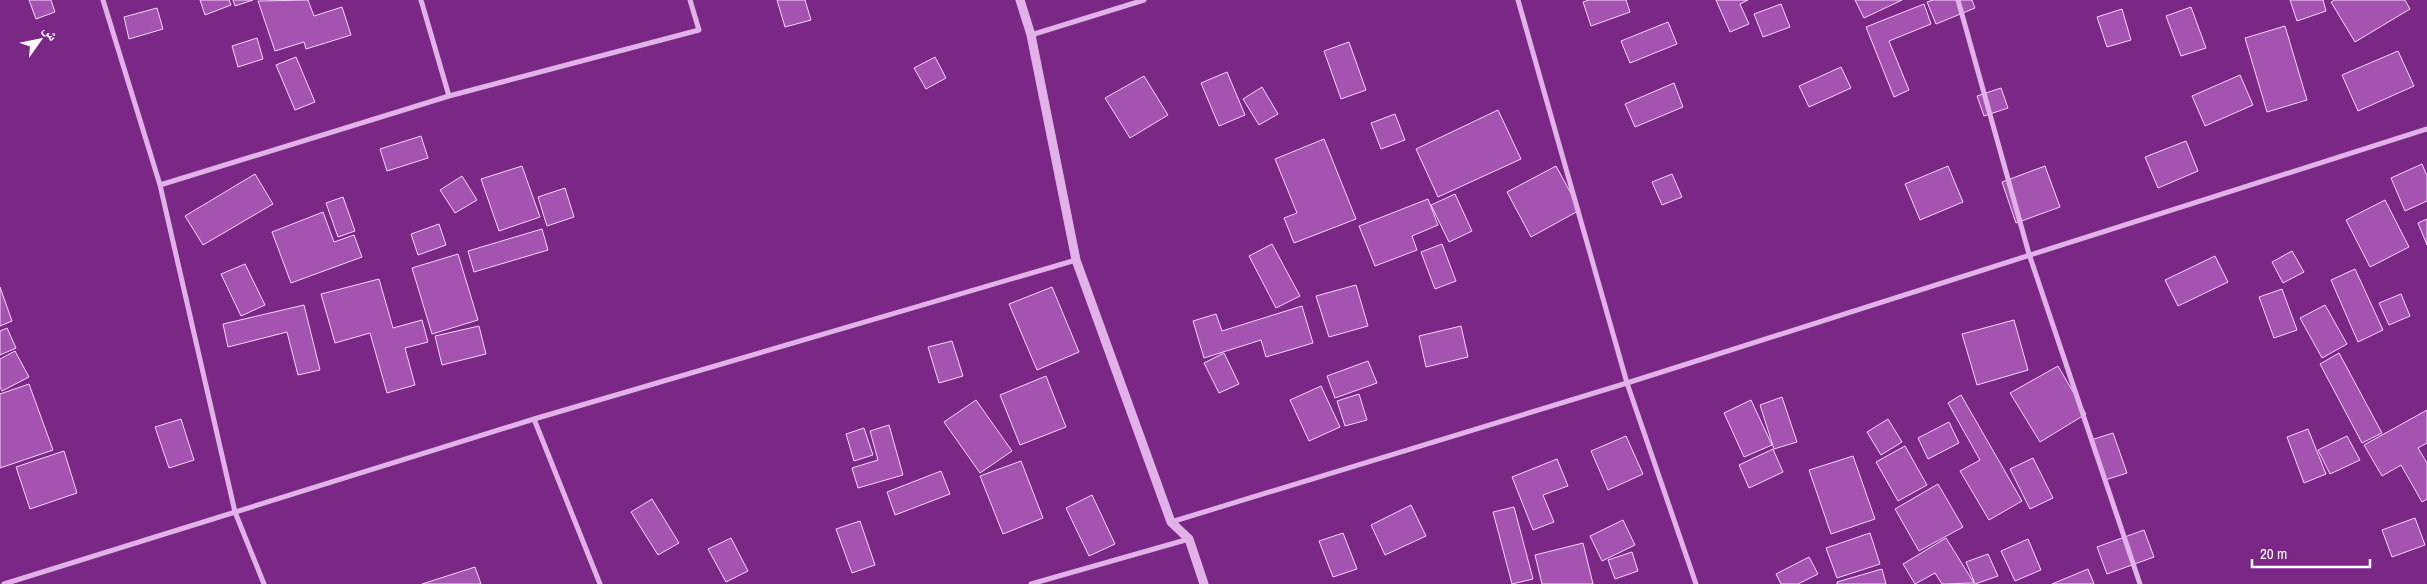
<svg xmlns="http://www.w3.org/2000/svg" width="2427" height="584" font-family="'Archivo Narrow','Noto Naskh Arabic',sans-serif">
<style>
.building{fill:#a453b0;stroke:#f2d6f6}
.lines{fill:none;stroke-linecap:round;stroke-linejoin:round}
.minor{stroke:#e1b2e8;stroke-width:5}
.tertiary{stroke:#e1b2e8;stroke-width:9}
</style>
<rect width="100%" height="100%" fill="#7b2786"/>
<path class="building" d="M29,0h22l4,12 -19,7z
M200,0h29l2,5 -26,10z
M233,0h20l-18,6z
M308,0l6,16 28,-9 9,28 -45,14 -2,-7 -29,9 -17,-50z
M777,0h28l6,20 -26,7z
M1589,0h37l4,12 -39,14 -8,-24z
M1716,0h32l-8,4 9,20 -19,8z
M1855,0h47l-38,18z
M1933,0h39l3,8 -39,16 -9,-22z
M2290,0h33l3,11 -29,10z
M2335,0h70l5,9 -55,33 -24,-40z
M1781,4l9,23 -27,10 -9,-23z
M1924,4l7,20 -42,17 20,49 -15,7 -28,-70z
M2191,7l15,41 -25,8 -15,-40z
M157,8l6,21 -34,10 -5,-22z
M2122,9l9,31 -24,7 -10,-30z
M1668,22l9,22 -47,19 -9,-22z
M2285,26l22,74 -40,12 -22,-74z
M257,38l6,21 -25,8 -6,-21z
M1349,42l17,48 -25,9 -17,-48z
M2398,51l16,35 -56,25 -16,-36z
M296,57l19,45 -20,8 -19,-45z
M935,57l11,21 -20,11 -12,-21z
M1841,67l10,21 -42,19 -10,-21z
M1227,72l18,43 -26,11 -18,-43z
M2240,75l13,30 -48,21 -13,-30z
M1144,76l24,39 -38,23 -25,-40z
M1674,83l9,24 -48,20 -10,-23z
M1262,87l16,27 -19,11 -16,-26z
M2001,88l7,20 -24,8 -7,-20z
M1498,110l23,49 -83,38 -22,-48z
M1395,114l10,26 -24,9 -10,-26z
M421,136l7,22 -41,13 -7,-22z
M1324,139l32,80 -62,24 -10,-25 13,-5 -22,-54z
M2186,141l12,30 -40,17 -13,-31z
M2422,164l5,12v25l-22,10 -14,-33z
M522,166l18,51 -41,14 -18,-52z
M1556,166l24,44 -49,27 -24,-45z
M1948,166l15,36 -43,18 -15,-36z
M2045,166l15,41 -44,16 -14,-41z
M255,174l18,30 -70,41 -18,-29z
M1672,174l10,23 -20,8 -10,-23z
M462,176l15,24 -22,13 -15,-23z
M565,188l9,29 -27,9 -9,-29z
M1455,194l17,37 -23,11 -18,-37z
M343,197l12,34 -17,6 -12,-34z
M1428,199l10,26 -26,11 5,14 -42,16 -16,-40z
M2385,200l24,47 -39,20 -24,-47z
M323,212l11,30 20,-7 8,22 -71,26 -19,-51z
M2427,219v26l-9,-22z
M439,224l7,21 -28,10 -7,-21z
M542,229l6,21 -74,22 -6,-21z
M1272,244l28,52 -24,12 -27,-52z
M1442,244l14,37 -21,8 -14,-37z
M2292,251l12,21 -21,11 -11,-21z
M458,254l20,66 -46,14 -20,-66z
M2215,256l13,26 -50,24 -13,-26z
M245,264l20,41 -24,11 -20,-42z
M2355,269l28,61 -25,12 -27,-62z
M379,279l14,49 29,-8 6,22 -23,6 10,37 -28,8 -17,-60 -35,10 -14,-49z
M1356,285l12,41 -39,11 -13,-41z
M0,287l12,34 -12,5z
M1052,287l27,65 -42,18 -28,-66z
M2282,289l15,41 -23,8 -15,-41z
M2401,294l9,22 -21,9 -10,-22z
M304,305l16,65 -22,5 -11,-43 -59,15 -5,-23z
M2325,305l22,39 -25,14 -22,-40z
M1302,306l11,37 -47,14 -5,-17 -57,18 -11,-37 23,-7 6,17z
M2014,320l14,50 -51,15 -15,-51z
M479,326l7,28 -44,11 -7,-29z
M1461,326l7,31 -42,10 -7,-31z
M7,328l9,20 -16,7v-24z
M952,341l11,35 -24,7 -11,-36z
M15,351l14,26 -27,14 -2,-4v-28z
M1224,353l15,31 -20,9 -15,-30z
M2339,353l43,80 -20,10 -42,-79z
M1368,361l9,22 -42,15 -8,-22z
M2058,366l28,48 -46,28 -30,-49z
M1046,376l20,51 -46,18 -20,-50z
M29,384l24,66 -53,18v-74z
M1321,386l19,41 -31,14 -19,-41z
M1359,394l8,26 -22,6 -8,-25z
M1961,395l61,106 -33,19 -29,-49 20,-11 -32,-57z
M1782,397l15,45 -23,7 -14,-44z
M976,400l36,51 -32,22 -36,-51z
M1751,400l21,45 -28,12 -20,-44z
M2427,410v33l-9,5 9,15v36l-5,3 -21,-37 -19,11 -18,-31z
M181,419l13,41 -25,8 -14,-41z
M1888,419l14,23 -21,13 -14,-23z
M1949,422l10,21 -31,16 -10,-21z
M889,425l14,50 -45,13 -6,-20 26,-8 -8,-29z
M864,428l9,27 -19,6 -8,-27z
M2308,429l18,45 -22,9 -17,-46z
M2113,433l14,40 -22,7 -14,-40z
M1626,436l17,38 -35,16 -17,-39z
M2347,436l13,24 -30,14 -12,-24z
M1905,446l22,39 -29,16 -22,-39z
M1773,449l10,23 -34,16 -10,-23z
M64,451l13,42 -47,16 -14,-42z
M1853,456l22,63 -44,15 -22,-64z
M2033,458l20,40 -23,11 -20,-40z
M1557,459l11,27 -25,9 11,27 -21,8 -21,-53z
M1021,461l22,57 -40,16 -23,-58z
M941,471l9,23 -55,21 -8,-23z
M1938,484l25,43 -44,24 -24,-42z
M1092,495l23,49 -26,12 -23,-48z
M652,499l27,44 -21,12 -27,-43z
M1411,505l15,31 -41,19 -14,-30z
M1514,507l19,72 -21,5 -19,-72z
M2415,518l10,27 -33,12 -10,-27z
M1623,520l12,25 -33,16 -12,-25z
M860,521l15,44 -23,8 -16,-44z
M2144,530l10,27 -47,17 -10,-27z
M1343,533l14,36 -24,8 -14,-36z
M1870,533l10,31 -43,14 -11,-30z
M731,538l17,33 -22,11 -18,-33z
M1946,538l28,45 -32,1 -7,-11 -20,11 -12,-20z
M2028,539l13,31 -26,11 -14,-30z
M1583,543l10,41h-51l-7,-29z
M1632,552l6,19 -23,8 -7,-19z
M1988,554l10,22 -23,8 -9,-22z
M1809,557l9,17 -20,10h-17l-5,-10z
M475,567l6,17h-59z
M1882,569l4,15h-49v-2z
M2088,569l6,15h-42z"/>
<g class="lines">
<path class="minor" d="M103,0l57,185 75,327 29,72
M421,0l28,96
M1518,0l109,383 69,201
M1958,0l71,254 111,330
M1031,35l113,-35
M160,185l289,-89 250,-66 -9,-30
M534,419l66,165
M1171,522l456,-139 800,-254
M4,584l530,-165 542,-159
M1031,584l158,-45"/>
<path class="tertiary" d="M1020,0l11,35 45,225 95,262 18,17 15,45"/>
</g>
<g transform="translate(40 40) rotate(57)" stroke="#7b2786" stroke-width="4" paint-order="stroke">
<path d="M0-4L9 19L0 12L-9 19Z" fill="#ffffff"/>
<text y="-8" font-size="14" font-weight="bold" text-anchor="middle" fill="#ffffff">ش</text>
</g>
<path d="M2252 559v8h118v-8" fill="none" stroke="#ffffff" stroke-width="2.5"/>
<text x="2260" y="559" font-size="15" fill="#ffffff" stroke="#7b2786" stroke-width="4" paint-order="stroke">20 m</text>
</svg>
